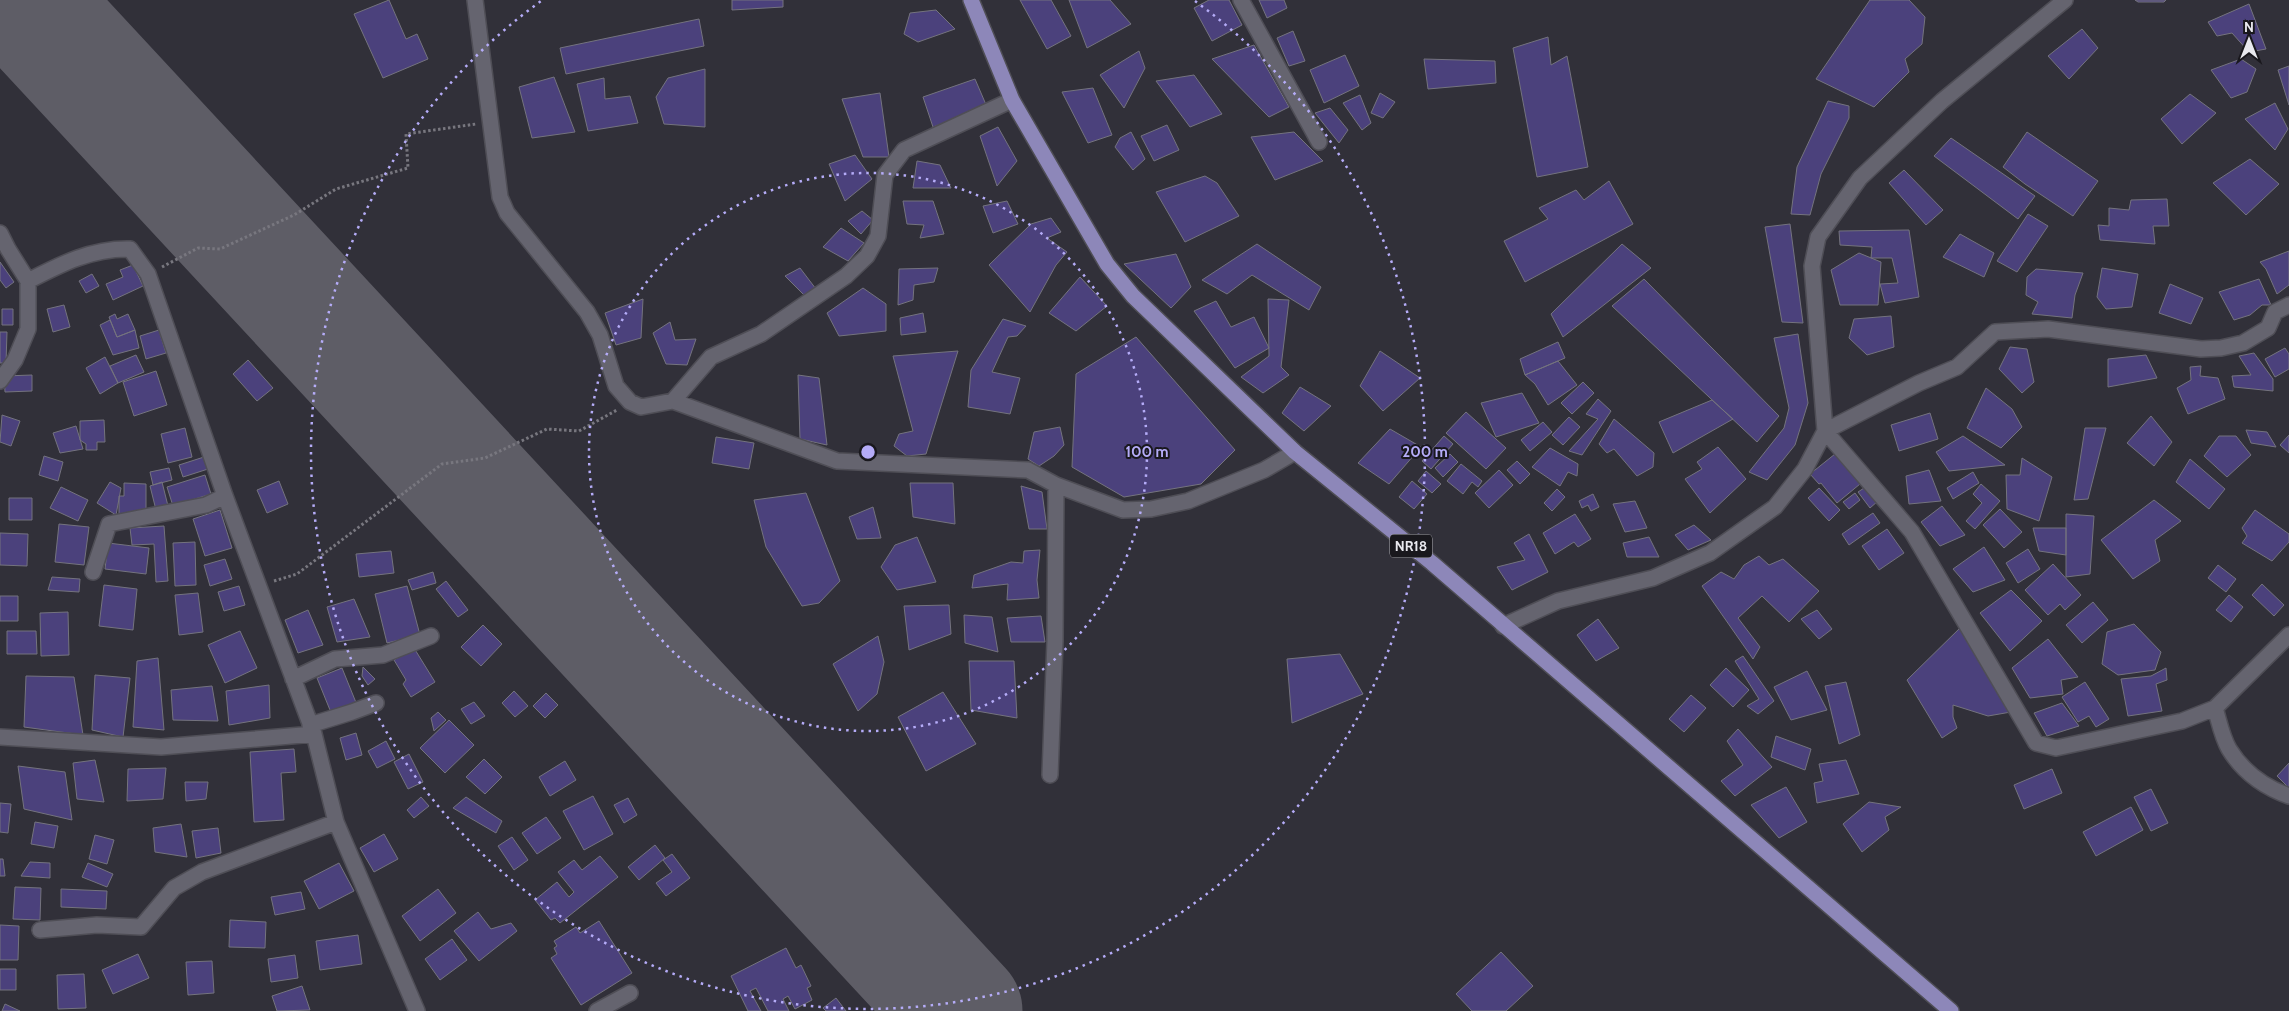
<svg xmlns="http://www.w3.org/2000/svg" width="2289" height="1011" font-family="Cabin,sans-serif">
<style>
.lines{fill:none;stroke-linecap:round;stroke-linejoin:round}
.runway{stroke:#5e5d66;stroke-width:125}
.building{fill:#4b417c;stroke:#74737e}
.minor-casing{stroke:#4f4e56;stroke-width:18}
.major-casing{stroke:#4f4e56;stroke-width:18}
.path{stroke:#78777f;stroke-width:3;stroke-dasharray:2.5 2.5;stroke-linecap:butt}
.minor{stroke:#65646f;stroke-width:15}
.major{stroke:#8d87b9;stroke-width:15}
.ring{fill:none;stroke:#b5acf8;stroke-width:2.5;stroke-dasharray:2.5 5}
.labels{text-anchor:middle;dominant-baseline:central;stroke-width:4;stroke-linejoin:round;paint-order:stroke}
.shield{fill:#19181d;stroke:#abaab0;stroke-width:1}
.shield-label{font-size:14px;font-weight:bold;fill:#e9e9ef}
.centre{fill:#b5acf8;stroke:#19181d;stroke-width:2.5}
.ring-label{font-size:15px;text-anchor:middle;font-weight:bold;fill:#b5acf8;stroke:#19181d;stroke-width:4;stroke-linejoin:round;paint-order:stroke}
</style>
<rect width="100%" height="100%" fill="#313039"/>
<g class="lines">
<path class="runway" d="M22,0l938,1011"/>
</g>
<path class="building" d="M389,0l17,39 11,-5 11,25 -45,19 -29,-64z
M732,0h51v7l-51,3z
M1020,0h31l20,36 -24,13z
M1069,0h41l21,24 -44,24z
M1209,0h20l13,25 -30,16 -18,-33z
M1259,0h25l3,8 -20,10z
M1870,0h39l16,17 -3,27 -17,15 4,13 -35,35 -58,-28z
M2135,0h31l-2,2h-26z
M2249,4l17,45 -17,3 -17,-19 -15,3 -9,-14z
M936,10l19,19 -37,13 -14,-8 6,-21z
M699,19l5,27 -138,28 -6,-26z
M2082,29l16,19 -29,31 -21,-23z
M1293,31l12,30 -16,5 -12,-28z
M1548,37l3,28 16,-9 21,111 -51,10 -24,-129z
M1254,45l35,62 -20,10 -57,-58z
M1139,51l6,17 -21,40 -24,-33z
M1345,55l14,31 -35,17 -14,-33z
M1424,59l71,2 1,22 -68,6z
M2241,59l15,10 -9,23 -16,6 -20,-28z
M2289,66v39l-11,-35z
M705,69v58l-41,-3 -8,-27 12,-19z
M1194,75l28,39 -32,13 -34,-46z
M554,77l21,55 -43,6 -13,-51z
M604,78l1,21 25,-3 8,27 -50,8 -11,-47z
M975,79l12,28 -54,20 -10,-30z
M1093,88l19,47 -24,8 -26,-51z
M880,93l9,64h-26l-21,-58z
M1380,93l15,9 -12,16 -12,-5z
M2190,94l26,19 -34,31 -21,-25z
M1360,95l11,28 -9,7 -19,-27z
M1828,101l21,5v12l-28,56 -11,41 -19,-1 6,-47z
M2275,103l13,26 -13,21 -30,-31z
M1330,108l18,22 -9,13 -24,-30z
M1167,125l12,25 -25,11 -13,-25z
M998,127l19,34 -20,25 -17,-50z
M1131,132l14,27 -12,11 -18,-23 5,-9z
M1294,132l29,29 -48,19 -24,-43z
M2027,132l71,49 -25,35 -48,-32 -22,-17z
M1951,138l84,58 -17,23 -84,-63z
M855,155l17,24 -27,22 -16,-37z
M2250,159l29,25 -33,31 -33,-32z
M917,161l23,4 11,23h-38z
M1904,170l39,40 -17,15 -37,-42z
M1205,176l12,7 22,33 -54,26 -29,-50z
M1609,181l24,43 -108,58 -21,-41 44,-22 -9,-11 37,-18 8,10z
M2167,199l2,27h-16l2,18 -55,-4 -2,-15 11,1v-18l20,2 2,-10z
M903,201h30l11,33 -24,4 4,-13 -17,-1z
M1007,201l11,23 -25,9 -10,-27z
M862,211l11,9 -12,14 -13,-13z
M2028,214l20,12 -31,46 -20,-11z
M1051,218l10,14 -14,6 20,14 -11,13 -26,47 -41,-47 42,-41z
M1790,224l13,99 -21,-1 -17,-95z
M841,228l23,15 -16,18 -25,-14z
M1909,230l10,67 -34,6 -5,-19 18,-1 -6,-25h-21l1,-11 -32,-2 -1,-14z
M1960,234l34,19 -10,24 -41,-20z
M1257,244l64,43 -12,23 -57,-35 -25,19 -25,-14z
M1622,244l29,24 -88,69 -12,-23z
M2289,251v34l-12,9 -11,-25 -6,-7z
M1859,253l22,9 -3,43h-38l-9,-35z
M1176,254l15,33 -20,21 -47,-44z
M0,262l14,20 -8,6 -6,-8z
M133,265l10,21 -30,14 -7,-16 17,-7 -3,-7z
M800,268l16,21 -11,7 -20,-20z
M938,268l-4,14 -20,3 -1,15 -15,5 1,-36z
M2102,268l36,6 -6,33 -26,2 -9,-12z
M2036,269l47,4 -8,22 -3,23 -40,-4 6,-12 -12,-7 1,-18z
M92,274l7,12 -13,7 -7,-12z
M1080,277l27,29 -31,25 -27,-18z
M1644,279l135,137 -22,26 -145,-136z
M2259,279l12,26h-9l-12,10 -16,5 -15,-28z
M2170,284l33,14 -12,26 -32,-11z
M863,288l23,16v27l-47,5 -12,-23z
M643,299l-2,39 -25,7 -11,-32z
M1268,299l21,1 -8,67 8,8 -26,18 -22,-16 28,-21z
M1216,301l15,26 23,-10 15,31 -34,20 -41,-57z
M64,305l6,22 -17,5 -6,-23z
M2,309h11v16h-11z
M923,313l3,19 -25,3 -1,-17z
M115,314l2,5 11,-5 7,16 -18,7 -8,-20z
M1891,316l3,31 -27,8 -18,-17 5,-19z
M1003,319l23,7 -9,10 -9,1 -16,35 28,6 -10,36 -42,-7 3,-37z
M110,320l7,17 18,-7 4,18 -26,7 -13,-30z
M670,322l5,18 21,-1 -9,26 -21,-1 -13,-31z
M159,330l7,23 -20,6 -6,-23z
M0,332h7l-1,31h-6z
M1798,334l10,69 -13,42 -28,35 -18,-8 35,-44 5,-20 -15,-70z
M1136,337l99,113 -34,34 -77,13 -52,-30 4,-93z
M1558,342l7,16 -40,17 -5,-16z
M2010,347l17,2 7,33 -12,11 -23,-24z
M2285,348l4,6v15l-14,8 -10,-18z
M958,351l-32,103 -19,2 -13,-10 5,-12 14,-3 -20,-75z
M1380,351l40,27 -37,33 -23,-25z
M2254,353l19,26v12l-39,-4 -2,-11 19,-1 -12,-19z
M136,355l8,17 -26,11 -8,-17z
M2146,355l11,23 -49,9v-28z
M105,357l13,26 -18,11 -14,-26z
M248,360l25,28 -16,13 -24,-27z
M1558,361l19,24 -29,20 -13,-21 -10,-9z
M2201,366l-1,10 18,2 7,21 -37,15 -11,-26 14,-8 -1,-13z
M156,371l11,34 -33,11 -11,-34z
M32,375v16l-27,1 -1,-16z
M798,375l21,3 8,67 -27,-6z
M1583,382l11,11 -22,21 -11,-11z
M1300,387l31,19 -27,25 -22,-18z
M1986,388l26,21 10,18 -21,21 -34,-20z
M1522,393l17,30 -43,14 -15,-34z
M1598,399l13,12 -29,44 -13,-4 29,-32 -12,-5z
M1712,400l21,19 -60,34 -14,-31z
M1466,412l40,36 -20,21 -40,-36z
M1930,413l8,26 -39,12 -8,-26z
M2,415l18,6 -9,25 -11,-4z
M2151,416l21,26 -18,24 -27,-23z
M1569,417l11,10 -17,18 -11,-10z
M1614,419l40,34 -1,14 -16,9 -23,-27 -7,4 -8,-9z
M104,420l1,22h-8v8h-11v-6l-6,-4v-19z
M1543,422l9,10 -22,19 -9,-11z
M76,426l7,23 -23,4 -7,-20z
M1060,427l4,18 -10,11 -15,10 -11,-7 6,-27z
M185,428l7,29 -24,6 -7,-29z
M2085,428h21l-18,71 -14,1z
M1390,429l31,18 -32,37 -31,-21z
M2246,430l21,2 9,15 -25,-4z
M2289,435v18l-9,-8z
M1444,436l9,8 -22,25 -9,-8z
M1963,436l42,29 -56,6 -13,-19z
M2219,436h17l15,19 -24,22 -23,-21z
M716,437l38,6 -5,26 -37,-6z
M1718,447l28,32 -36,34 -25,-34 17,-10 -5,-7z
M1550,448l28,16 -1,12 -9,-4 -8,14 -28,-19z
M1450,454l8,8 -15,15 -8,-9z
M1835,454l25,30 -23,19 -16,-20 -2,1 -9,-10z
M44,456l19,6 -5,19 -19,-6z
M204,457l4,12 -25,8 -4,-12z
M2022,458l30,19 -13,44 -32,-12 -1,-34h14z
M2190,459l35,30 -16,20 -33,-27z
M1517,461l13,13 -10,10 -13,-14z
M1461,464l21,17 -4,6 -6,-5 -9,12 -16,-13z
M169,468l3,12 -19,5 -3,-13z
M1499,470l14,15 -24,23 -14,-15z
M1929,470l12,31 -32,3 -3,-28z
M1426,471l15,13 -9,9 -14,-12z
M1973,472l6,11 -26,16 -6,-11z
M205,475l6,19 -38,12 -6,-19z
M279,481l9,23 -21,9 -10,-23z
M1412,481l15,13 -13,15 -15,-12z
M110,482l11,6 -5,27 -19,-12z
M162,482l6,24 -12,4 -6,-24z
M124,483l22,1v31h-27v-19h5z
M910,483h43l2,41 -42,-7z
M1981,484l19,17 -25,28 -9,-8 16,-18 -9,-9z
M1021,486l21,6 5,37h-18z
M1867,486l11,15 -8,7 -12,-16z
M61,487l27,13 -10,21 -28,-13z
M1819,488l21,22 -11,11 -21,-23z
M1557,489l8,8 -13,14 -8,-8z
M806,493l34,88 -21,22 -17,3 -36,-59 -12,-47z
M1855,493l5,7 -11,9 -6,-7z
M1593,494l6,13 -8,4 -3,-6 -6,3 -3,-7z
M9,498h23v22h-23z
M2154,500l27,21 -26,19 5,21 -27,18 -32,-39z
M1635,501l12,27 -22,4 -12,-28z
M1942,506l23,29 -25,11 -19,-24z
M873,507l8,31 -24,1 -8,-22z
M2000,509l22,23 -18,16 -21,-23z
M220,510l12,38 -27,8 -12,-37z
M2255,510l34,24v8l-17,19 -30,-18 5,-7 -5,-8z
M1873,513l7,10 -31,22 -7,-11z
M1575,514l16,25 -13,8 -4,-5 -19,12 -12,-21z
M2066,514l28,2 -4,58 -24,3z
M59,524l30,3 -5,38 -29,-3z
M1694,525l17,15 -23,10 -13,-15z
M164,526l4,55 -12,1 -2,-38 -22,1 -2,-17z
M2033,528h33v27l-27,-4z
M1887,529l17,24 -25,17 -17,-24z
M0,533l28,1 -1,32 -27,-1z
M1529,534l19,38 -36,18 -15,-23 28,-7 -11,-17z
M917,537l19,45 -39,8 -16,-23 14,-22z
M1649,537l10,20h-32l-4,-14z
M195,542l1,43 -21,1 -2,-43z
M108,543l41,5 -3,26 -41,-5z
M1984,547l21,33 -32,12 -20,-23z
M2028,549l12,20 -22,14 -12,-20z
M1040,550l-3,30 2,18 -32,2 1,-16 -36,4 2,-13 37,-13 12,1 1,-12z
M391,551l3,22 -35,4 -3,-23z
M1759,556l10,9 14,-6 36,32 -30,31 -27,-26 -24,22 22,29 -7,12 -51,-73 19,-14 13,7 10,-14z
M225,559l7,20 -22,7 -6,-21z
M2053,564l28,31 -16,15 -5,-6 -12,11 -23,-25z
M2218,565l18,14 -10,13 -18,-14z
M433,572l3,11 -24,7 -4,-10z
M52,577l28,2 -1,13 -31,-2z
M446,581l22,29 -10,7 -22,-28z
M2262,584l22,21 -10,11 -22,-21z
M104,585l33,4 -4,41 -34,-4z
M239,586l6,19 -21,6 -6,-19z
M407,586l13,49 -33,8 -12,-49z
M2011,590l31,31 -32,30 -30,-38z
M198,593l5,39 -24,3 -4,-40z
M2229,595l14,12 -12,15 -15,-12z
M0,596h18v25h-18z
M354,599l16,38 -33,5 -10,-35z
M2093,602l15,18 -26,23 -16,-18z
M949,605l2,29 -42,16 -5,-44z
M308,610l15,35 -25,8 -13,-33z
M1817,610l15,19 -13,10 -18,-20z
M68,612l1,43 -28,1 -1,-43z
M964,615l28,2 6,35 -33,-9z
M1041,616l4,26h-34l-4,-24z
M1598,619l21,29 -23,13 -19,-26z
M2134,624l27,28 -6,18 -37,5 -16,-11 5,-32z
M483,625l19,19 -21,22 -20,-19z
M1962,626l49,86 -23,4 -35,-11v12l4,11 -15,10 -35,-58z
M7,631h29l1,23h-30z
M240,631l17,37 -32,15 -17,-38z
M878,636l6,26 -7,32 -19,17 -25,-47z
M2048,639l30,38 -17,3 2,14 -33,4 -18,-30z
M414,648l21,34 -24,15 -8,-13 3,-4 -12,-20z
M1340,654l23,40 -71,29 -5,-64z
M1743,656l31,45 -16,13 -11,-8 12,-7 -24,-38z
M158,658l6,72 -31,-3 4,-66z
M969,661h45l3,57 -46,-8z
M363,667l12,12 -7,6 -6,-9z
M342,668l15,37 -25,10 -15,-37z
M1726,668l23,22 -16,17 -23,-22z
M2166,668l1,12 -11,4 6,27 -34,5 -7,-37 30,-3z
M1807,671l20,39 -36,10 -17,-33z
M95,675l35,3 -7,59 -31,-7z
M26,676l48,1 9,58 -59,-8z
M1846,682l14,53 -21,9 -14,-58z
M2085,682l24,37 -13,8 -7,-11 -11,6 -16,-25z
M269,685l1,33 -41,7 -3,-34z
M212,686l6,35 -45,-1 -2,-30z
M514,691l14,15 -13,11 -13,-14z
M943,692l33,52 -50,27 -28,-54z
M546,693l12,12 -13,13 -12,-12z
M1691,695l15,13 -22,24 -15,-13z
M474,702l11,14 -14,8 -10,-15z
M2062,703l17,23 -32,10 -13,-23z
M438,712l8,8 -12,11 -3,-13z
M449,720l25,25 -29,28 -25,-25z
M1738,729l34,38 -37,29 -14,-15 22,-16 -16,-24z
M356,733l6,22 -16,5 -6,-22z
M1776,736l35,13 -6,21 -34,-13z
M386,741l9,18 -18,9 -9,-17z
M294,749l2,23 -15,1 3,47 -30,2 -4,-70z
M409,754l14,28 -15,7 -14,-27z
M484,759l18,18 -17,17 -19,-17z
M95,760l9,42 -27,-3 -4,-36z
M1846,760l13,34 -42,9 -3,-20 9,-2 -4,-17z
M565,761l11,19 -26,16 -11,-19z
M2289,763v25l-12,-12z
M18,766l47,6 7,48 -48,-11z
M166,768l-3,31 -36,2 1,-32z
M2052,769l10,24 -38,16 -10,-24z
M185,782h23l-2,17 -20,2z
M1786,787l21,35 -28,16 -28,-33z
M2151,789l17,34 -17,8 -17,-34z
M593,796l20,38 -29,16 -21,-39z
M421,797l8,9 -15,12 -7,-8z
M466,797l36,24 -6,12 -43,-25z
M628,798l9,17 -13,8 -10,-18z
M1869,802l32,5 -16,10 4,13 -27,22 -19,-28z
M0,803l11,1 -3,29 -8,-1z
M2131,807l12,23 -47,26 -13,-24z
M546,817l15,21 -24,16 -15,-21z
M35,822l23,4 -4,22 -23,-4z
M181,824l6,33 -32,-5 -2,-24z
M218,828l3,25 -25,5 -4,-27z
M384,834l14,25 -24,13 -14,-24z
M95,835l19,5 -7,24 -18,-5z
M512,837l16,23 -14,10 -16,-24z
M655,845l10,13 -26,22 -11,-13z
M672,854l18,24 -24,18 -10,-13 16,-11 -9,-12z
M600,856l18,21 -58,46 -5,-5 -4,2 -16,-20 22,-18 12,15 5,-5 -16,-20 16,-12 8,10z
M0,859h3l2,17h-5z
M30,862l20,1v15l-29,-2z
M88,863l25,11 -6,13 -25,-10z
M339,863l15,28 -35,18 -15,-28z
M15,887l26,1 -1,32 -27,-1z
M61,889l46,2 -1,18 -45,-2z
M438,889l18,24 -36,28 -18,-25z
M301,892l4,17 -30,6 -4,-18z
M478,912l13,17 20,-6 6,8 -38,30 -25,-30z
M230,920l36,2 -1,26 -36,-1z
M599,921l33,52 -51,32 -30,-47 6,-4 -3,-6 3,-2 -3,-5 22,-14 4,6z
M0,925l19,1 -1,34h-18z
M358,935l4,29 -42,6 -4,-29z
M452,939l15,21 -27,20 -15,-21z
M786,948l10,20 5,-3 10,21 -4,2 5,12 -17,9 -7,-13 -5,3 6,12h-21l-12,-23 -6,3 11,20h-13l-17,-35z
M1501,952l32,34 -27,25h-34l-16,-17z
M138,954l11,24 -36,16 -11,-24z
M295,955l3,23 -27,4 -3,-23z
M212,961l2,32 -26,2 -2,-33z
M0,969h16v21h-16z
M84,974l2,34 -28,1 -1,-34z
M302,986l8,24 -33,1 -5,-15z
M836,998l10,13h-20l-3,-3z
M5,1004l15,7h-18z"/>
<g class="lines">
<defs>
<path id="minor" d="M475,0l25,197 7,16 80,99 13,23 16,51 14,16 11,5 32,-6 164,60 191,9 28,15 67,25 28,-1 37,-8 76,-31 31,-18
M1241,0l78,142
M0,233l8,16 20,32v48l-13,31 -15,21
M28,281c33,-17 64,-33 102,-32l18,25 77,222 89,238 22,88 81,189
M2289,305l-14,7 -7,16 -25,15 -22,5 -20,1 -153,-20 -53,3 -38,35 -38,16 -94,48 87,101 124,211 20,5 126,-27 33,-13 74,-73
M673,401l38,-44 50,-23 85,-58 21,-20 11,-20 7,-61 19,-25 108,-50
M93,572l16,-48 97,-19 19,-9
M1503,626l55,-25 95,-23 57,-25 65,-46 30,-38 20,-38 -13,-165 6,-29 42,-59 82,-77 123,-101
M293,679l42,-20 48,-4 48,-19
M2215,708c4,13 7,29 14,41 14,23 35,38 60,47
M310,725l42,-13 24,-9
M0,737l161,10 153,-13
M1050,775l5,-134 1,-156
M40,930l57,-5 44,2 33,-39 28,-16 134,-50
M597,1011l33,-18"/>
<path id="major" d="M971,0l41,100 95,164 26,32 162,156 137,111 519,448"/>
</defs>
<use href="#minor" class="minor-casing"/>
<use href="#major" class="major-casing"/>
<path class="path" d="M162,267l36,-19 22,1 74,-34 42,-26 72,-21 -2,-34 70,-10
M274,581l23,-7 145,-110 43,-6 62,-29 32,2 38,-21"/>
<use href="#minor" class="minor"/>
<use href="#major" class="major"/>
</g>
<g class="ring">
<circle cx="868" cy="452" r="279"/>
<path d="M1195 1A557 557 0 1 1 541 1"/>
</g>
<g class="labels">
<rect class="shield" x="1390" y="534.5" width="42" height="23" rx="4"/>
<g class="shield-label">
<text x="1411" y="546">NR18</text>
</g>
</g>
<circle cx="868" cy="452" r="8" class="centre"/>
<g class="ring-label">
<text x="1147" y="457">100 m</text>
<text x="1425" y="457">200 m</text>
</g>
<g transform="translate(2249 40)" stroke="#19181d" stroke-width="4" paint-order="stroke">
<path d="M0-4L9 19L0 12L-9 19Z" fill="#e9e9ef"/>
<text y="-8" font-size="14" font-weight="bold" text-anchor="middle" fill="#e9e9ef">N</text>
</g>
</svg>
